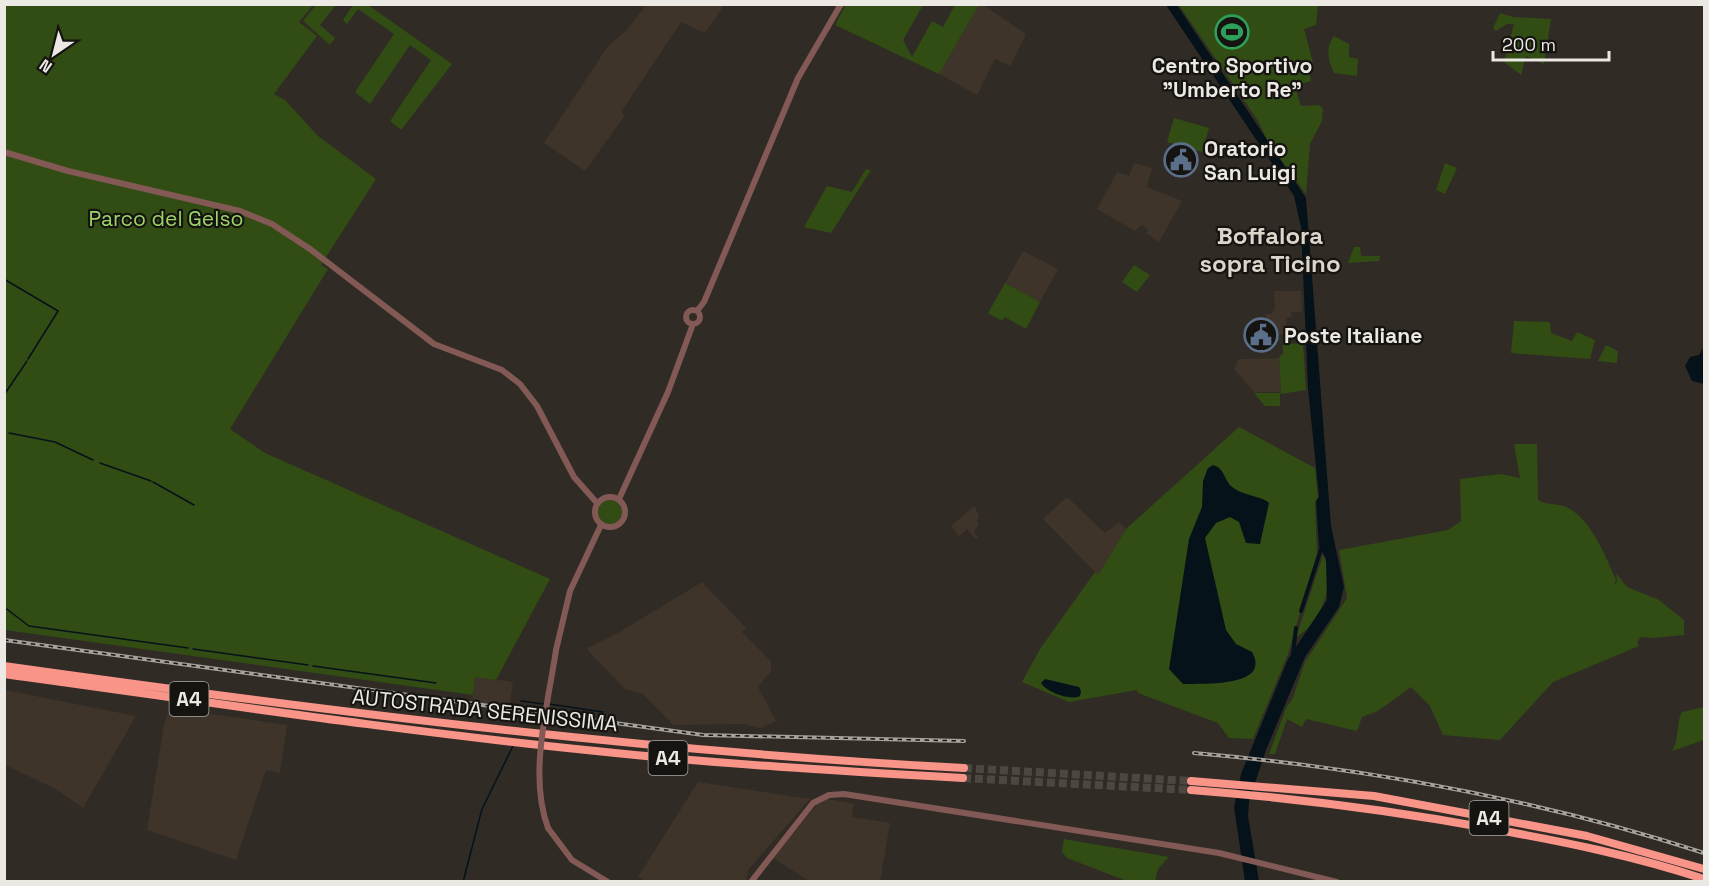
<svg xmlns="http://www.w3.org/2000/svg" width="1709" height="886" font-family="'Space Grotesk',sans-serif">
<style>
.built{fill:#3e3429}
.green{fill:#314d13}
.water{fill:#05121a}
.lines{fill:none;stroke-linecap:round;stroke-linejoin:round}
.stream{stroke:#05121a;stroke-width:1.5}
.canal{stroke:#05121a;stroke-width:4}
.motorway-tunnel{stroke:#4d4742;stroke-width:8;stroke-dasharray:8 4;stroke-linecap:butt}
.tertiary{stroke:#825954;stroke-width:6}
.motorway{stroke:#f99489;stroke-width:8}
.rail-casing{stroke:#a6a19c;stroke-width:4}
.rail{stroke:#161411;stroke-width:1.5;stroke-dasharray:4.5;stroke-linecap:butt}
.tertiary-bridge{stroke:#825954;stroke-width:6}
.labels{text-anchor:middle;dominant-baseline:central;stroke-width:4.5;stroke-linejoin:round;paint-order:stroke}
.shield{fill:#161411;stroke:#aca8a5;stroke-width:1.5}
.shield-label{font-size:20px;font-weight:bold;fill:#ece8e4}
.poi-label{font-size:21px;font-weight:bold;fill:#ece8e4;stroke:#161411;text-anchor:start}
.park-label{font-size:21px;fill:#9cd567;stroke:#161411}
.street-label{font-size:21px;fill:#ece8e4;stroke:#161411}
.quarter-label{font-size:24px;font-weight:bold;fill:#dcd5cc;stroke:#161411}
</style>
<rect width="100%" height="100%" fill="#312b25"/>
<path class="built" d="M647,4l77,1 -19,28 -24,-11 -60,90 4,3 -40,56 -41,-28 64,-97 18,-15z
M979,5h4l43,29 -16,32 -15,-7 -18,36 -38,-21z
M1134,163l18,5 -5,19 35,14 -23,41 -13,-9 2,-3 -6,-5 -7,6 -38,-22 20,-37 12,4z
M1023,251l35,18 -18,33 -35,-19z
M1274,291h27l1,21h-11v5l-5,1 1,17h-8v6l-13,1 1,-13 -7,-5 6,-4v-6h6l3,-6z
M1279,358l2,34h-27l-20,-23 5,-10z
M1067,497l38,36 14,-11 7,7 -28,46 -55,-56z
M974,506l5,9 -2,6 2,4 -5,6 4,6 -3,2 -8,-10 -8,7 -8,-10z
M702,582l45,47 -5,3 29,29v10l-13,16 18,34 -15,7 -18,-4 -70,1 -30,-31 -18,-5 -36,-37 -2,-4 31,-15z
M475,677l38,5 -4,27 -37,-5z
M5,690l131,26 -53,92 -27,-19 -51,-24z
M192,711l95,14 -7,48 -14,-3 -30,90 -89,-30 17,-105 4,-12 23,4z
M698,782l112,17 -62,71 -2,11h-100l-8,-4z
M822,798l32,6 -2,13 38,6 -10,58h-71l-36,-23z"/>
<path class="green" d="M846,4l77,1 -20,35 9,17 20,-36 11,6 12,-22h24l-40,69 -104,-49z
M5,5h308l-14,17 18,14 -43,58 11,6 33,36 58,43 -55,86 7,4 -98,160 35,24 285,126 -54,101 -21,-3 -2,18 -468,-65z
M316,5h20l-16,20 15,13 -5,7 -27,-24z
M353,5h15l84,59 -51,66 -11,-9 41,-61 -21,-15 -40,59 -15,-12 39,-58 -36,-25 -11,15 -4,-4z
M1179,5h139l-2,20 -12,4 10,37 -6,2 3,13 -16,5 6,20 18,-1 4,4 -1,12 -12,23 -4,50 -38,-52 -10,-21z
M1500,13l13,4 38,2 -7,45 -18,-8 -5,19 -17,-13 10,-38h-7l-11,7 -3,-3z
M1334,36l15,8v13l9,2 -1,17 -23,-3c-6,-13 -9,-26 0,-37z
M1174,118l35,10 -7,24 -35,-10z
M1445,163l12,5 -12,26 -9,-4z
M866,169l5,1 -40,63 -27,-6 23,-41 25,6z
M1354,247h6l1,9h19l-1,5 -31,2z
M1134,265l16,10 -13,17 -15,-10z
M1005,283l35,19 -14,27 -21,-12 -3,4 -14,-8z
M1514,321l36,1 1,11 21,8 5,-9 18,8 -5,19 -79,-6z
M1303,343l3,47 -26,4v12h-15l-11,-13h27l-2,-35 4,-5v-9z
M1606,345l12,6 -1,12 -19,-2z
M1239,427l76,41 3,29 -3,5 2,52 -29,100 -35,85 -24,-1 -11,-15 -80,-30 -1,-3 -68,12 -47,-20 18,-33 55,-77 3,3 28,-46z
M1514,444h23l1,56c9,6 22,2 32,9 22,13 36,48 46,71l-2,5 3,-3 -1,-9 11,14 32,13 25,20v15l-32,3 -11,-1 -4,5 2,4 -86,36 -53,58 -57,-5 -13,-29 -19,-19 -33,24 -16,6 -5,14 -51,-12 -4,8 -15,-8 -12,35h-6l18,-48 5,-6 13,-38 42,-64 -8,-48 109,-20 13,-9 -1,-42 41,-5 19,4z
M598 512a12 12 0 1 1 24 0a12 12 0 1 1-24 0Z
M1323,555c14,25 -2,70 -27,82z
M1704,707v33l-32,11c8,-13 4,-29 10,-39z
M1064,839l105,18 -11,12 -3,12h-28l-60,-23 -5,-6z"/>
<path class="water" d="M1166,5h11l129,193 25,328 13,61 -5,20 -34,50 -39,93 -17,51 -1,15 11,65h-14l-11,-74 7,-33 47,-115 39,-59 -1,-41 -7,-13 -3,-45 3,-4 -11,-109 -7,-161 -7,-31z
M1704,347v37l-12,-3 -7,-15 5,-9 9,-2z
M1213,465c11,3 11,14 18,21 11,10 32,10 38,17l-9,41 -14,-1 -7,-21 -9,-5 -14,6 -11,15 21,92 10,14 16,8c20,36 -51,31 -69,32l-14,-15 20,-130 13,-32 1,-26 5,-13z
M1045,679l34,8 2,4 -1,5c-9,5 -34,-4 -39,-13z"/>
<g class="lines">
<path class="stream" d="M4,279l54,32 -30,48
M4,395l23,-34
M9,433l46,9 38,18
M100,463l51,18
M153,482l41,23
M4,607l25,19 159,22
M193,649l115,16
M313,666l123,17
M521,701l23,3
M549,704l54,8
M463,882l19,-73 31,-63"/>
<path class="canal" d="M1301,611l21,-65
M1293,654l3,-26"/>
<path class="motorway-tunnel" d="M964,768l227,13
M963,778l228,12"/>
<path class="tertiary" d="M4,152l64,19 172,40 32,13 38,25 124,95 68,26 18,14 17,22 37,71 23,26
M686 317a7 7 0 1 1 14 0a7 7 0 1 1-14 0Z
M697,311l7,-9 94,-224 43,-74
M595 512a15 15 0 1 1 30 0a15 15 0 1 1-30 0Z
M619,499l49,-107 25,-68
M556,650l14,-59 31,-66
M548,828l24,32 36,22
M751,882l62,-79 16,-8 15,-1 375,59 118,29"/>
<path class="motorway" d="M4,666c320,45 638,85 960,102
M4,674c197,27 394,57 592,77 122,13 244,20 367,27
M1191,781l183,15 213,40 117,33
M1191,790c103,8 199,20 302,39 72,13 142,27 211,50"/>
<defs>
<path id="rail" d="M4,640l699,95 261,6
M1194,753c171,15 347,47 510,100"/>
</defs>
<use href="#rail" class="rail-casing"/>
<use href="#rail" class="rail"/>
<path class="tertiary-bridge" d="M548,828c-20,-53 0,-123 8,-178"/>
</g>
<defs>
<symbol id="stadium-ring" viewBox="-11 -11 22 22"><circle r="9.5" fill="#161411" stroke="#2e9e5b" stroke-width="1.5"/><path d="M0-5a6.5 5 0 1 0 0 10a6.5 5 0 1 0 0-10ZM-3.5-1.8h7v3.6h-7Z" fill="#2e9e5b"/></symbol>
<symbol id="civic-ring" viewBox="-11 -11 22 22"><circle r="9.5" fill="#161411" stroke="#5c6f8a" stroke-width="1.5"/><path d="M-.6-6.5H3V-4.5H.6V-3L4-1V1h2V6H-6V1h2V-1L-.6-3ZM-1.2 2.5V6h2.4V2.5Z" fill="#5c6f8a"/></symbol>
</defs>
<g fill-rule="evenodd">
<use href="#stadium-ring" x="1213" y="13" width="38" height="38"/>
<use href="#civic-ring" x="1162" y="141" width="38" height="38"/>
<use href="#civic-ring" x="1242" y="316" width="38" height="38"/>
</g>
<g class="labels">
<g class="shield">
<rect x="169.5" y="682" width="39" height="34" rx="4.5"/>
<rect x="648.5" y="741" width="39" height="34" rx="4.5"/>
<rect x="1469.5" y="801" width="39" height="34" rx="4.5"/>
</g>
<g class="shield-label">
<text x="189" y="699">A4</text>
<text x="668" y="758">A4</text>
<text x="1489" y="818">A4</text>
</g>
<g class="poi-label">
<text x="1232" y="65" text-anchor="middle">Centro Sportivo<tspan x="1232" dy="24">"Umberto Re"</tspan></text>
<text x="1204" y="148">Oratorio<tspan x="1204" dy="24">San Luigi</tspan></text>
<text x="1284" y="335">Poste Italiane</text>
</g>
<g class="park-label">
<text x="166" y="218">Parco del Gelso</text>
</g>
<g class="street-label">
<text transform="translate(485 710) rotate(6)">AUTOSTRADA SERENISSIMA</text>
</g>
<g class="quarter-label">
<text x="1270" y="235">Boffalora<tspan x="1270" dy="28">sopra Ticino</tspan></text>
</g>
</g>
<rect width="1709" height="886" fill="none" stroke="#ece8e4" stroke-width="12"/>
<g transform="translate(54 54) rotate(215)" stroke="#161411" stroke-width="4.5" paint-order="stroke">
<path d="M0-4.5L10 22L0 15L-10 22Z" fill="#ece8e4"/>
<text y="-9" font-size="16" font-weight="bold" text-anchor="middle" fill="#ece8e4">N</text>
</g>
<path d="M1493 51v9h116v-9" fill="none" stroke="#ece8e4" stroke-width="3"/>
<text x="1502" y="51" font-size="18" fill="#ece8e4" stroke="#161411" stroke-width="4.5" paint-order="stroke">200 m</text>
</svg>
